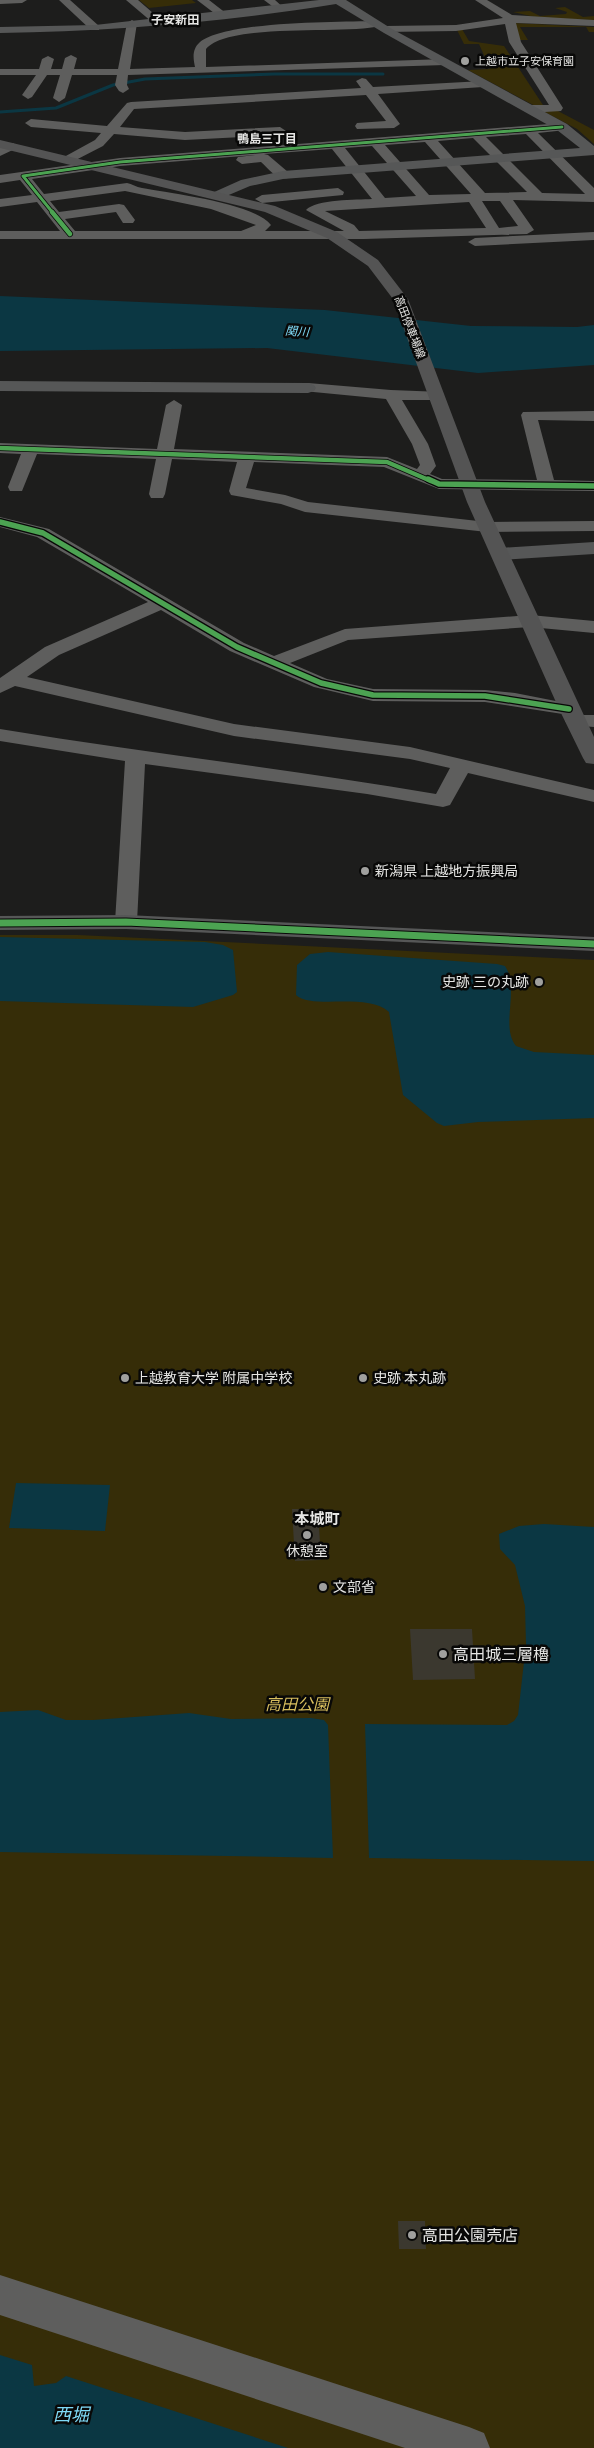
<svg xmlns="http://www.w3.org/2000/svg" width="594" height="2448" font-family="'IBM Plex Serif','Noto Sans JP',serif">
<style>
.green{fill:#362d08}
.water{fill:#0b3743}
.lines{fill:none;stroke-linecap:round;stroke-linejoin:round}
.stream{stroke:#0b3743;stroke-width:3}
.building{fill:#3b382f}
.street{fill:#5e5e5d;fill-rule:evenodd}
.secondary{fill:#565757;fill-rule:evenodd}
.primary{fill:#545454;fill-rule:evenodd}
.cycleway-far3-casing{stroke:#080807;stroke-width:4.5}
.cycleway-far2-casing{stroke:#080807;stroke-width:6}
.cycleway-far1-casing{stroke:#080807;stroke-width:8}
.cycleway-casing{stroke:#080807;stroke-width:9}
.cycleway-far3{stroke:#4ca352;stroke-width:3}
.cycleway-far2{stroke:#4ca352;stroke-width:4.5}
.cycleway-far1{stroke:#4ca352;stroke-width:5.5}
.cycleway{stroke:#4ca352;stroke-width:7}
.poi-dot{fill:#a0a09e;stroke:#080807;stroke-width:2}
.labels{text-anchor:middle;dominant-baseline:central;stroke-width:5;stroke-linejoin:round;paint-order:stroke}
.far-poi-label{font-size:11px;fill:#e6e6e4;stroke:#080807;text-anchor:start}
.far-street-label{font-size:11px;fill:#e6e6e4;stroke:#080807}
.far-neighbourhood-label{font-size:12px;font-weight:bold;fill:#e6e6e4;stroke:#080807}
.far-water-label{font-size:12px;font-style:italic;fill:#7fdaf7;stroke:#080807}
.poi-label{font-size:14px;fill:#e6e6e4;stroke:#080807;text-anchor:start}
.neighbourhood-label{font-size:15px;font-weight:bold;fill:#e6e6e4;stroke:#080807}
.near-poi-label{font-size:16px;fill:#e6e6e4;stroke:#080807;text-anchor:start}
.near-park-label{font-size:16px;font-style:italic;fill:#d8be5e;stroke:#080807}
.near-water-label{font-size:18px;font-style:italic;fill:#7fdaf7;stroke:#080807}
</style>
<rect width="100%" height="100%" fill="#1d1d1c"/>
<path class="green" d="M139,0h53l4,3 -47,5z
M565,7l18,10 11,-1v4l-55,-2 -26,-6 17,-1 10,5 26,-2 1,-2 -12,-4z
M513,23l81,4v5h-5l-3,-5h-66l8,13h-8z
M462,29l7,12 35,5 39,59 -6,2 -69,-37 22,-1 -11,-25h-15l-7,-14z
M541,110l17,1 36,19v14l-17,-15z
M0,935h78l516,25v1488h-594z"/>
<path class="water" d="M0,296l325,14 146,16 106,1 17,-2v40l-116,8 -211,-25 -267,3z
M0,937l205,5 18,3 10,5 4,42 -4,3 -40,12 -193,-6z
M328,952l169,12 8,2c15,22 -5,61 11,80l18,6 60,3v63l-116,4 -34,4 -7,-3 -34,-28 -14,-83c-22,-20 -78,-2 -93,-17l1,-30 13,-11z
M16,1483l94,2 -5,46 -96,-3z
M544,1524l50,3v334l-225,-3 -4,-134 142,1 7,-4 4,-6 8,-71 -1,-38 -10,-41 -15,-16 -1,-15 20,-8z
M38,1710l28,10h27l96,-7 42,6 80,-1 13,2 4,5 5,133 -333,-6v-140z
M0,2355l32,10 2,21 22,-3 10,-7 222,72h-288z"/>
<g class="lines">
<path class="stream" d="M0,112l56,-4 57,-23 32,-6 129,-5h109"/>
</g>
<path class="building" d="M292,1509h26l3,51 -26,1z
M410,1629h62l3,50 -62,1z
M398,2221h27l1,28h-27z"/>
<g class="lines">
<path class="street" d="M0,0h27l-5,3 -22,1z
M59,0h11l29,26v4h-8z
M126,0h12l23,20 -1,2h-8z
M197,0h12l18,14 -1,2h-8z
M264,0h11l10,9 -5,3z
M475,0h12l25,15 82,5v6l-78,-3 5,19 42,66 -2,3 -33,2 -6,-4 6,-4h21l-40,-63 -4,-18 -49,7 -71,1 -5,-3 5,-3 71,-1 47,-7z
M132,20l5,3 -7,46 65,-2c-2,-9 -3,-18 5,-25 26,-21 140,-20 176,-21l5,3 -1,2c-36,9 -151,-4 -174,23v18l239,-8 6,3 -6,3 -317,10 -1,10 2,4 -6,4 -4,-2 -4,-6 2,-10h-45l-7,23 -6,4 -6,-4 7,-23h-13l-15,22 -4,2 -6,-4 14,-20h-36v-6h39l3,-10 6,-3 6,3 -3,10h11l3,-11 6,-3 6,3 -3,11h44l9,-46z
M362,78l4,1 7,8 110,-6 6,3 -6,3 -105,7 22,30 -6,4 -37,1 -2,-3 2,-3 29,-2 -20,-26 -232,14 -14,18 65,5 95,-5 6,4 -6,4 -95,5 -71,-6 -11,12 -35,18 -6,-4 2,-3 31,-17 6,-7 -70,-6 -6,-4 6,-4 76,7 20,-23 4,-1 230,-14 -5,-7z
M562,123l4,1 2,3 -2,3 -28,3 56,55v14l-81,-2 21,30 -7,4 -163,5h-364v-8h60l-23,-29 -37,5v-8l32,-4 -12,-15 -20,3v-8l120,-17zM526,134l59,60 -43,-1 -56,-56zM473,138l54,54 -42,1 -47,-52zM425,142l46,52 -42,1 -44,-50zM372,146l44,50 -31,2 -40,-50zM332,149l40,50c-15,1 -56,0 -66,11l38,21h-79l6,-6c-17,-22 -102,-32 -129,-37 -6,-1 -10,-4 -15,-5l-83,11 -12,-15 88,-13 135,-11 -17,2 -2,3 6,4 19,-2c8,7 15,18 27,16l1,-3 -1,-3 -20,-17 -4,-1zM125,191l86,18 45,16 -15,6h-166l-10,-12 51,-7 7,11h10l2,-3 -11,-15 -5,-1 -60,8 -9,-11zM482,201h18l18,25 -19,2zM469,202l17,26 -127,3 -5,-6 -29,-14z
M13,143l6,4 -19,9v-8z
M338,188l6,4 -1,3 -81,8 -7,-4 7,-4z
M594,232v8l-119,6 -7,-4 7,-4z
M308,383l83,7 51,2 2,3 -8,5h-34l26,44 8,22 -6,8 12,5 95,1 -16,-65 2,-3 71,-1v10l-56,-1 16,60 40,1v10l-155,-2 -55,-22 -130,-5 -8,26 39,7 23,7 179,20 107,-1v10l-107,1 -182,-20 -24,-8 -50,-9 -2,-4 8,-29 -65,-3 -7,35 -2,4h-12l-2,-4 7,-35 -119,-5 -15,37h-12l-2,-4 13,-33 -21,-1v-10l157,6 9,-44 8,-5 8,5 -8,44 213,8 30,12 3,-4 -8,-21 -26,-45 -83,-8 -3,-3z
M0,517l49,12 195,114 30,13 71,-27 185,-14 64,6v12l-64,-6 -182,13 -58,23 37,16 46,10 112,1 30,3 61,12 3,4 -3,4 -7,2 -84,-13 -112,-1 -59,-14 -84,-36 -69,-41 -102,45 -32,22 207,47 176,23 184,43v12l-126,-29 -18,32 -7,2 -76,-13 -222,-30 -8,158 -3,5 -8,2 -8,-2 -3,-5 10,-161 -125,-20v-12c145,24 291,40 436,65l14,-26 -40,-9 -176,-23 -219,-50 -15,7v-15l45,-31 103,-45 -111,-65 -37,-10z
M575,715h19v12l-26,-2 -3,-4 3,-4z
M0,2275l469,152 15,6 6,15h-85l-405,-133z"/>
<path class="secondary" d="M319,0h27l46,29 175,95 27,22v9l-311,24 -33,7 -33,14 -7,-4 2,-3 29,-13 42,-9 297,-23 -23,-18 -173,-97 -48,-29c-111,18 -224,27 -336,29v-6l95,-2z
M0,381l308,2 6,2 2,3 -2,3 -6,2 -308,-2z
M594,542v12l-94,6 -7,-2 -2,-4 2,-4 7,-2z
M126,915l468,22v14l-468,-22 -126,1v-14z"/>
<path class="primary" d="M0,140l275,66 62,26 41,28 30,39 77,203 109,235v27l-8,-1 -3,-5 -24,-49 -92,-207 -74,-203 -25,-33 -41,-28 -62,-26 -265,-64z"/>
<defs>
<path id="cycleway-far3" d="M53,213l-30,-37 97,-14 442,-35"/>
<path id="cycleway-far2" d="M52,212l18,22
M0,448l387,14 44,19"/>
<path id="cycleway-far1" d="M428,479l11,5 155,2
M0,522l43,11 194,114 84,36 52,12 112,1 84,13"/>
<path id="cycleway" d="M0,923l126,-1 468,22"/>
</defs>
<use href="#cycleway-far3" class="cycleway-far3-casing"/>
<use href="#cycleway-far2" class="cycleway-far2-casing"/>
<use href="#cycleway-far1" class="cycleway-far1-casing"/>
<use href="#cycleway" class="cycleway-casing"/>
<use href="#cycleway-far3" class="cycleway-far3"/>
<use href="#cycleway-far2" class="cycleway-far2"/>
<use href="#cycleway-far1" class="cycleway-far1"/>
<use href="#cycleway" class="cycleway"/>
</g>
<g class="poi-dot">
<circle cx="465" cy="61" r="5"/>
<circle cx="365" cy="871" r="5"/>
<circle cx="539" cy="982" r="5"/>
<circle cx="125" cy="1378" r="5"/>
<circle cx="363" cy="1378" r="5"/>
<circle cx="307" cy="1535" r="5"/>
<circle cx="323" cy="1587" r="5"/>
<circle cx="443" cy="1654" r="5"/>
<circle cx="412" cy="2235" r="5"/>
</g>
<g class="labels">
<g class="far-poi-label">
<text x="475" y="61">上越市立子安保育園</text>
</g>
<g class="far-street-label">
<text transform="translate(410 327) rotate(69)">高田停車場線</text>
</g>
<g class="far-neighbourhood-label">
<text x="175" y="19">子安新田</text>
<text x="267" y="138">鴨島三丁目</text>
</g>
<g class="far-water-label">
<text transform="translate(297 331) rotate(4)">関川</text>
</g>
<g class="poi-label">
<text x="375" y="871">新潟県 上越地方振興局</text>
<text x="529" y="982" text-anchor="end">史跡 三の丸跡</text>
<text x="135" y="1378">上越教育大学 附属中学校</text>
<text x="373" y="1378">史跡 本丸跡</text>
<text x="307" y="1551" text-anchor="middle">休憩室</text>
<text x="333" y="1587">文部省</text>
</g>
<g class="neighbourhood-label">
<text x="317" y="1518">本城町</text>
</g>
<g class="near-poi-label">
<text x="453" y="1654">高田城三層櫓</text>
<text x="422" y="2235">高田公園売店</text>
</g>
<g class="near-park-label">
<text x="297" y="1704">高田公園</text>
</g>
<g class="near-water-label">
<text x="71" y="2414">西堀</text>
</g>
</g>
</svg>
